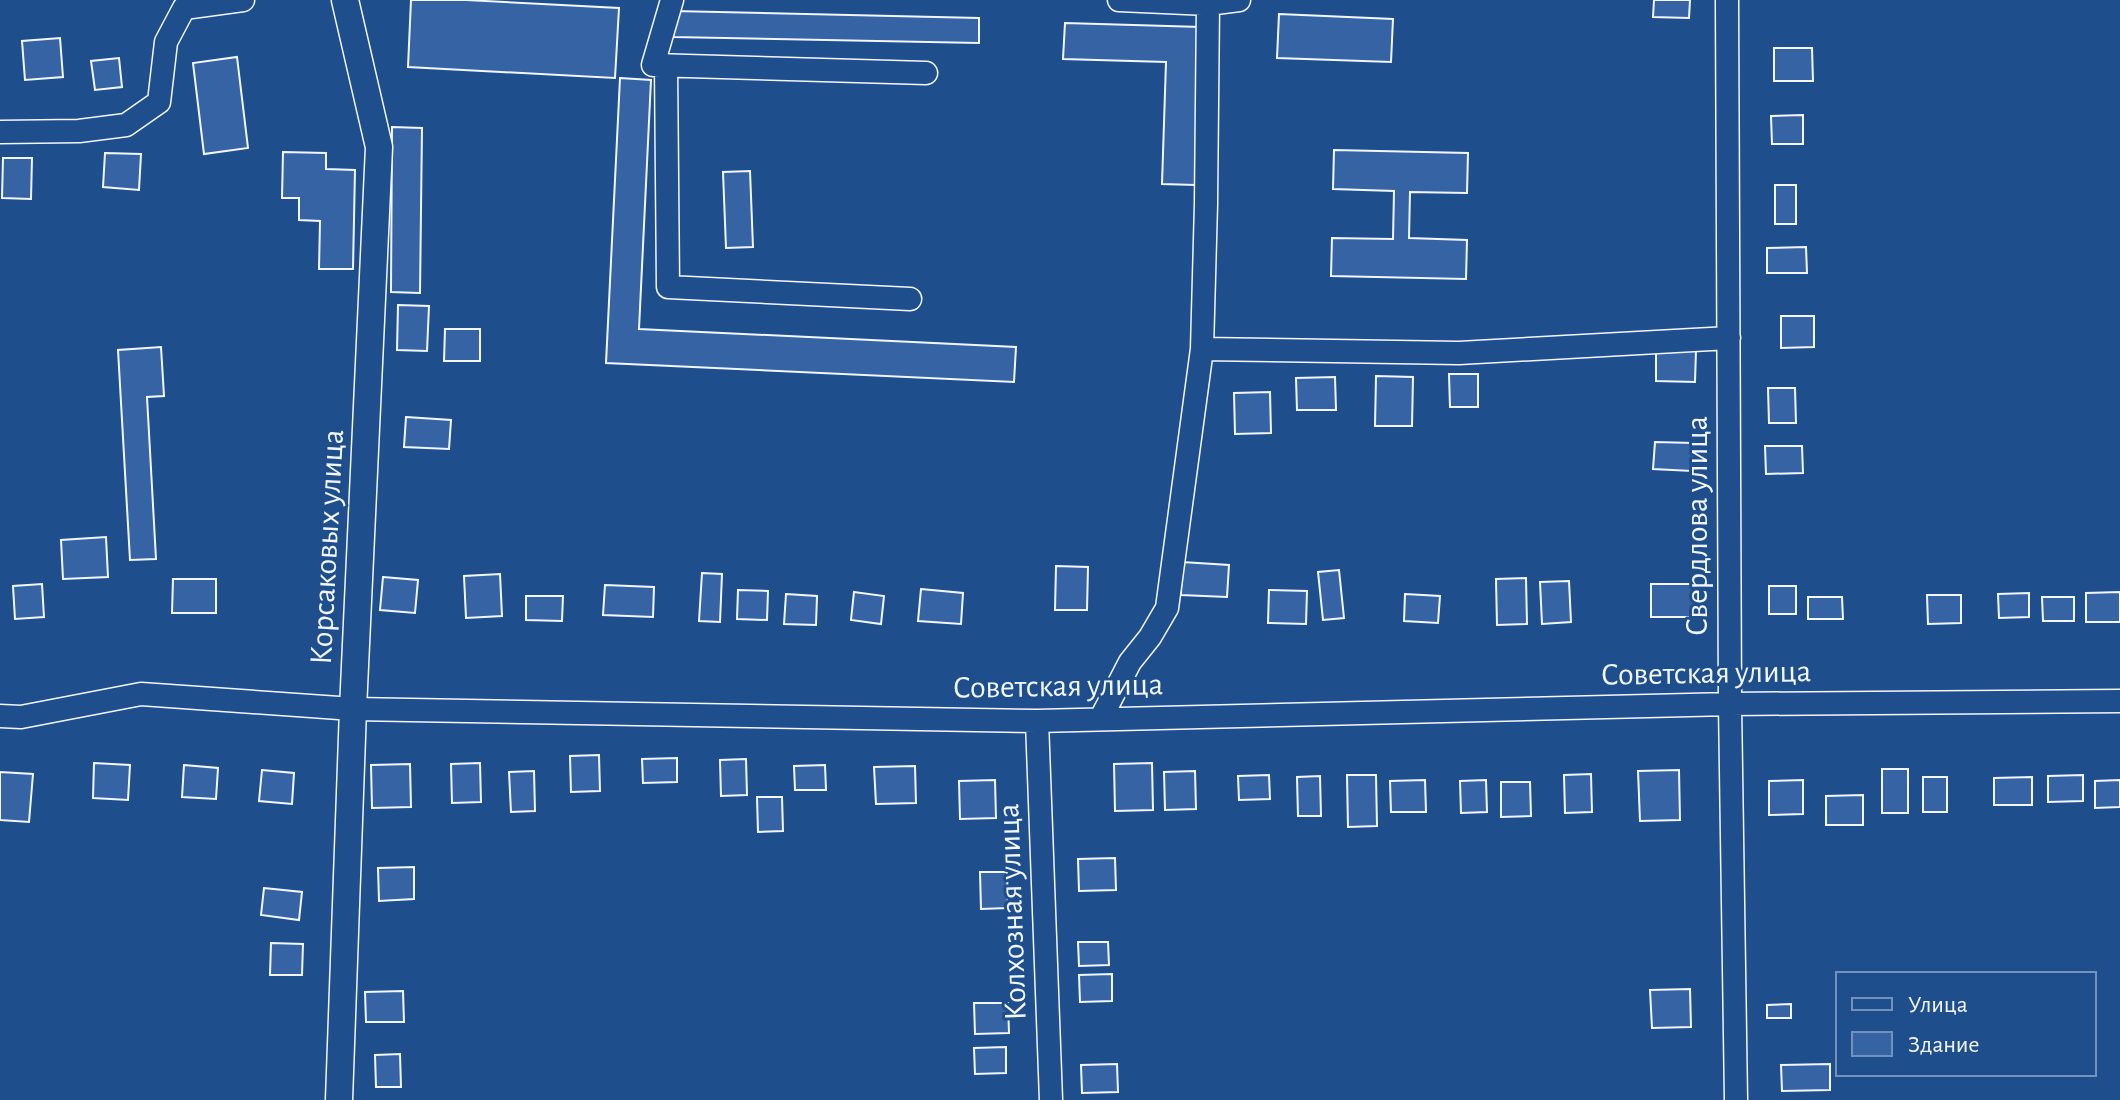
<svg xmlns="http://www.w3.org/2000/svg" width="2120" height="1100" font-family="'Alegreya Sans',sans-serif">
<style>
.building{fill:#3563a3;stroke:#f2f6ff;stroke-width:2}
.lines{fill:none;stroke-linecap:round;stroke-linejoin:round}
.minor-casing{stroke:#f2f6ff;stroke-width:25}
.tertiary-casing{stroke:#f2f6ff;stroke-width:29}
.minor{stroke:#1f4e8c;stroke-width:22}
.tertiary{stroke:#1f4e8c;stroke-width:26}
.labels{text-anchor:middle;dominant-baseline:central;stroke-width:6;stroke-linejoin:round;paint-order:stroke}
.street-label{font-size:32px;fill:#f2f6ff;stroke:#1f4e8c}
</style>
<rect width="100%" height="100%" fill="#1f4e8c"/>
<path class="building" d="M411,0h55l153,8 -4,70 -207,-11z
M1654,0h36l-1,18 -36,-1z
M673,11l306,7v25l-306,-6z
M1279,14l114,5 -2,43 -114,-4z
M1065,23l136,4 -5,158 -34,-1 4,-122 -103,-3z
M60,38l3,39 -38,3 -3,-39z
M1774,48h38l1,33h-39z
M237,57l11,91 -44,6 -11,-91z
M119,58l3,29 -27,3 -4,-29z
M620,78l31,2 -12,249 377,18 -2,35 -408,-19z
M1803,115v29h-31l-1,-28z
M392,127l30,1 -2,165 -29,-1z
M1334,150l134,3 -1,40 -57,-1 -1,46 58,2 -1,39 -135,-3 1,-38 61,1 1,-48 -61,-2z
M283,152l43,1v16l29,1 -2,99h-34l1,-48 -21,-1v-22h-17z
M105,153l36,1 -2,36 -36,-3z
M3,158h29l-1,41 -29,-1z
M750,171l3,76 -27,1 -3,-76z
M1775,185h21v39h-21z
M1806,247l1,26h-40v-25z
M398,305l31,1 -2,45 -30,-1z
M1781,316h33v31l-33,1z
M445,329h35v32h-36z
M161,347l3,49 -17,1 9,162 -26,1 -12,-210z
M1656,349l40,1 -1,32 -39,-1z
M1449,374h29v33h-28z
M1376,376l37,1 -1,49h-37z
M1335,377l1,33h-39l-1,-32z
M1768,388h27l1,35h-27z
M1270,392l1,41 -36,1 -1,-41z
M406,417l45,3 -2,29 -45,-2z
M1655,442l39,1 -2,28 -39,-2z
M1765,446h37l1,27 -37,1z
M106,537l2,40 -45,2 -2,-39z
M1182,562l47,3 -2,32 -46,-2z
M1056,566l32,1 -1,43h-32z
M1339,570l5,48 -21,2 -5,-48z
M702,573l20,1 -2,48 -21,-1z
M500,574l2,42 -36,2 -2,-42z
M383,577l35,3 -3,33 -35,-3z
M1526,578l1,46 -30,1 -1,-46z
M173,579h43v34h-44z
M1569,581l2,41 -29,2 -2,-42z
M42,584l2,33 -29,2 -2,-33z
M1651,584h44l-1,33h-43z
M605,585l49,2 -1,30 -50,-2z
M1769,586h27v28h-27z
M921,589l42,4 -2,31 -43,-3z
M738,590l30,1 -1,29 -30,-1z
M1269,590l38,1 -1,33 -38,-1z
M854,592l30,4 -3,28 -30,-4z
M2120,592v30h-34v-29z
M2029,593v24l-30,1 -1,-24z
M786,594l31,2 -1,29 -32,-1z
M1405,594l35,2 -2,27 -34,-2z
M1927,595h34v28l-33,1z
M526,596h37l-1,25 -36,-1z
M1808,597h34l1,22h-35z
M2042,597h32v24h-31z
M599,755l1,36 -29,1 -1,-36z
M677,758v24l-34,1 -1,-24z
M746,759l1,36 -26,1 -1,-36z
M94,763l36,2 -2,35 -35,-2z
M480,763l1,39 -29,1 -1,-39z
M1152,763l1,47 -38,1 -1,-47z
M410,764l1,43 -39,1 -1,-43z
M184,765l34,3 -2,31 -34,-2z
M825,765l1,25h-31l-1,-24z
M915,766l1,37 -40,1 -2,-37z
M1882,769h26v44h-26z
M262,770l32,3 -2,31 -33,-3z
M1679,770l1,50 -40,1 -2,-50z
M534,771l1,40 -24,1 -2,-40z
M1195,771l1,38 -31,1 -1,-38z
M0,772l33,2 -4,48 -29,-2z
M1591,774l1,38 -27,1 -1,-38z
M1269,775l1,24 -31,1 -1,-24z
M1347,775h29l1,51 -29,1z
M2083,775v26l-35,1v-26z
M1320,776l1,40h-23l-1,-39z
M1923,777h24v35h-24z
M2032,777v28h-38v-27z
M995,780l1,38 -36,1 -1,-38z
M1425,780l1,32h-35l-1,-31z
M1486,780l1,32 -26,1 -1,-32z
M1803,780v34l-34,1v-34z
M2120,780v27l-25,1v-27z
M1501,782h29l1,34 -30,1z
M1863,795v30h-37v-29z
M757,797h25l1,34 -25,1z
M1115,858l1,32 -37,1 -1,-32z
M414,867v32l-35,2 -1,-33z
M980,872h27l1,36 -27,1z
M264,888l38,4 -3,28 -38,-5z
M1078,942h30l1,23 -30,1z
M271,943l32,1 -1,31h-32z
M1112,974v27l-32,1 -1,-27z
M1690,989l1,38 -39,1 -2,-38z
M403,991l1,31h-38l-1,-30z
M974,1003h34l1,30 -34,1z
M1791,1004v14h-24v-13z
M1006,1047v26l-31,1 -1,-26z
M400,1054l1,33h-25l-1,-32z
M1117,1064l1,28 -36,1 -1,-28z
M1830,1064v26l-48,1 -1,-26z"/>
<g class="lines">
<defs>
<path id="minor" d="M672,0l-19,65 273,8
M1119,0l89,4 31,-4
M1727,0l3,704 6,396
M666,65l2,222 242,12
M0,132l79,-1 47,-6 33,-23 7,-60 18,-34 59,-8
M1202,349l257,4 270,-15
M0,716l21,1 120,-23 212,15 684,12 693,-17 390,-3
M1101,718l29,-56 20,-25 17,-29 35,-259 4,-145 2,-200
M1037,721l14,379"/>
<path id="tertiary" d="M339,1100l14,-391 26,-562 -34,-147"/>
</defs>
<use href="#minor" class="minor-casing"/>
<use href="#tertiary" class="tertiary-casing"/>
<use href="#minor" class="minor"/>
<use href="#tertiary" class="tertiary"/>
</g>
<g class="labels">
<g class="street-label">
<text transform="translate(1697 526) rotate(-90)">Свердлова улица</text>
<text transform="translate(327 547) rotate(-87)">Корсаковых улица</text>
<text transform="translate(1706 673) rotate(-1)">Советская улица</text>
<text transform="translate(1058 686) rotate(-1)">Советская улица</text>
<text transform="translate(1012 912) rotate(-92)">Колхозная улица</text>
</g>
</g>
<rect x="1836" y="972" width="260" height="104" fill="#1f4e8c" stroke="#7391ba" stroke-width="2"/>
<rect x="1852" y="998" width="40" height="12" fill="#1f4e8c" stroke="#7391ba" stroke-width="2"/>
<text x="1908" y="1012" font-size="24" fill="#f2f6ff">Улица</text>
<rect x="1852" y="1032" width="40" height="24" fill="#3563a3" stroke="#7391ba" stroke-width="2"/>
<text x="1908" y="1052" font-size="24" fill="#f2f6ff">Здание</text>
</svg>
